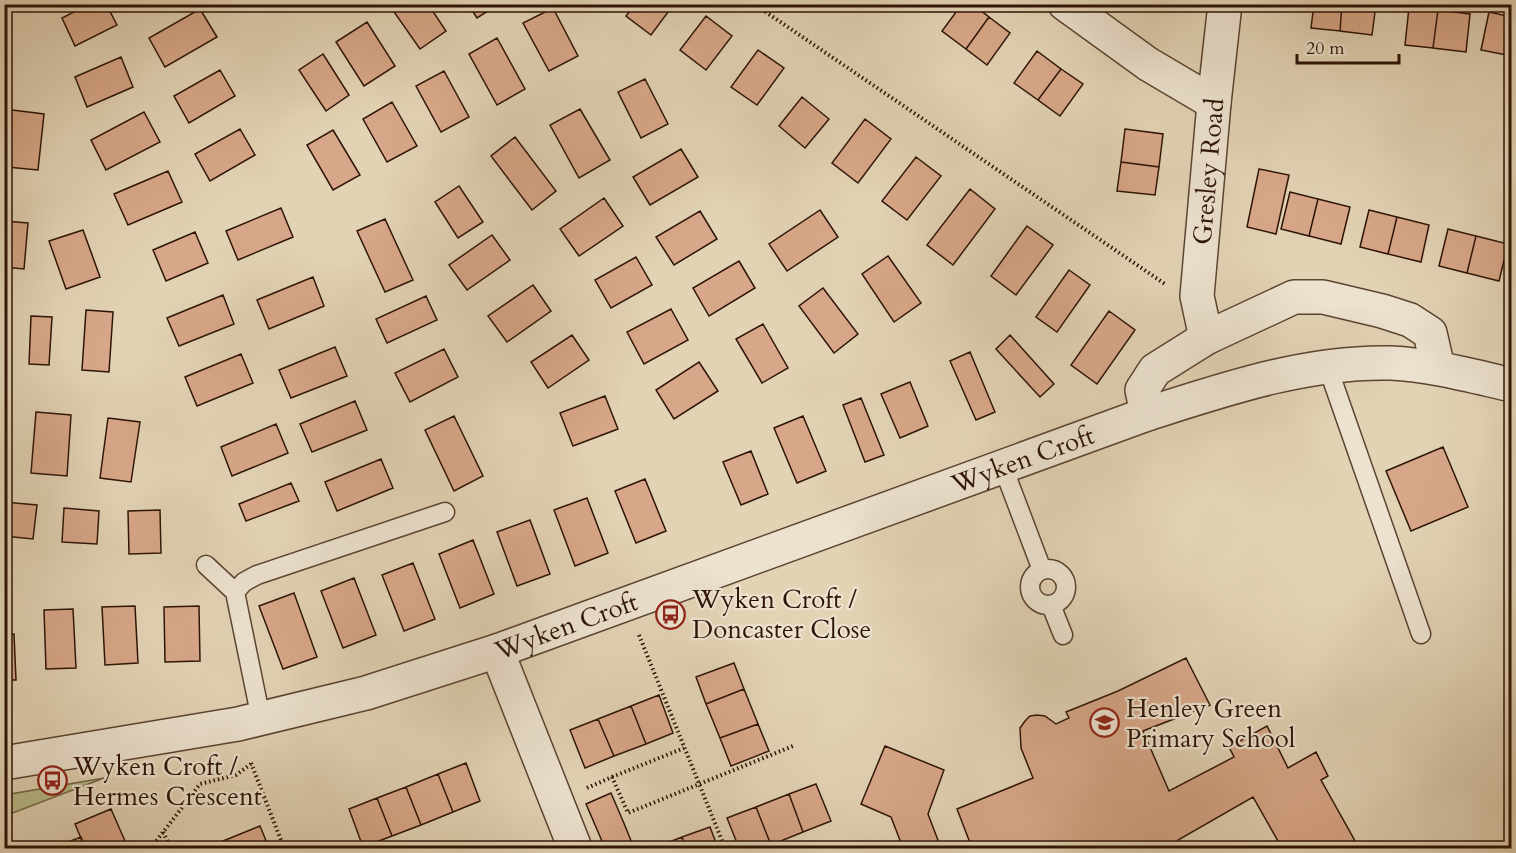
<svg xmlns="http://www.w3.org/2000/svg" width="1516" height="853" font-family="Cardo,serif">
<style>
.green{fill:#b9bb8a;stroke:#746848;stroke-width:1.5}
.building{fill:#d8a789;stroke:#2e1407;stroke-width:1.5}
.lines{fill:none;stroke-linecap:round;stroke-linejoin:round}
.service-casing{stroke:#5b4432;stroke-width:21}
.minor-casing{stroke:#5b4432;stroke-width:36}
.tertiary-casing{stroke:#5b4432;stroke-width:36}
.path{stroke:#2e1407;stroke-width:4;stroke-dasharray:1.5 3;stroke-linecap:butt}
.service{stroke:#ece2cf;stroke-width:18}
.minor{stroke:#ece2cf;stroke-width:33}
.tertiary{stroke:#ece2cf;stroke-width:33}
.labels{text-anchor:middle;dominant-baseline:central;stroke-width:4.5;stroke-linejoin:round;paint-order:stroke}
.street-label{font-size:26px;fill:#2e1407;stroke:#ece2cf}
.poi-label{font-size:26px;fill:#2e1407;stroke:#ece2cf;text-anchor:start}
</style>
<rect width="100%" height="100%" fill="#e2d3b5"/>
<filter id="stains"><feTurbulence type="fractalNoise" baseFrequency=".00333" numOctaves="4"/><feColorMatrix values="0 0 0 0 .2 0 0 0 0 .09 0 0 0 0 .02 0 0 0 .5 -.17"/></filter>
<radialGradient id="worn" r=".72"><stop offset=".6" stop-color="#630" stop-opacity="0"/><stop offset="1" stop-color="#630" stop-opacity=".3"/></radialGradient>
<path class="green" d="M104,778l-99,38v-21z"/>
<path class="building" d="M89,4h17l11,21 -42,21 -13,-28z
M399,4h29l18,27 -26,18 -28,-40z
M468,4h31l-22,14z
M635,4h39l-23,31 -25,-19z
M962,4h10l17,13 -23,32 -24,-18z
M1314,4h28l-2,27 -29,-3z
M1342,4h34l-4,31 -32,-4z
M1409,7l29,3 -5,38 -28,-3z
M553,8l25,48 -29,15 -26,-48z
M200,9l17,28 -52,30 -16,-29z
M1438,10l32,4 -4,38 -33,-4z
M1489,12l23,5v39l-31,-6z
M706,16l26,20 -26,34 -26,-20z
M989,17l21,16 -23,32 -21,-16z
M367,22l28,44 -31,20 -28,-44z
M497,38l28,51 -28,16 -28,-51z
M758,50l26,18 -27,37 -26,-18z
M1037,51l24,18 -23,31 -24,-17z
M323,54l26,41 -23,16 -27,-41z
M121,57l12,30 -46,20 -12,-30z
M1061,69l22,15 -23,32 -22,-16z
M220,70l15,26 -46,27 -15,-27z
M444,71l25,46 -28,15 -25,-46z
M645,79l23,45 -27,14 -23,-46z
M802,97l27,22 -24,29 -26,-22z
M392,102l25,44 -30,16 -24,-43z
M580,109l30,51 -31,18 -29,-53z
M12,110l32,4 -6,56 -31,-3z
M144,112l16,30 -54,28 -15,-30z
M865,119l26,20 -33,44 -26,-20z
M240,129l15,26 -45,26 -15,-27z
M1125,129l38,5 -4,33 -38,-5z
M333,130l27,45 -27,15 -26,-45z
M515,137l41,54 -24,19 -41,-54z
M681,149l17,28 -48,28 -17,-28z
M916,157l25,19 -34,44 -25,-19z
M1121,162l38,5 -4,28 -38,-4z
M1259,169l30,6 -13,59 -29,-7z
M168,171l14,31 -54,23 -14,-31z
M459,186l24,36 -25,16 -23,-36z
M970,189l25,20 -42,56 -26,-20z
M1290,192l28,7 -9,37 -28,-7z
M604,198l19,28 -44,30 -19,-27z
M1318,199l32,8 -9,37 -32,-8z
M281,208l12,29 -55,23 -12,-29z
M820,210l18,27 -51,34 -18,-27z
M1369,210l28,7 -9,37 -28,-7z
M700,211l17,28 -43,26 -18,-28z
M1397,217l32,8 -8,37 -33,-8z
M385,219l28,61 -28,12 -28,-61z
M4,221l24,2 -4,46 -20,-2z
M1027,226l26,19 -37,50 -25,-19z
M1448,229l28,7 -9,37 -28,-7z
M83,230l17,47 -34,12 -17,-48z
M195,232l13,31 -42,18 -13,-31z
M492,235l18,25 -43,30 -18,-25z
M1476,236l32,8 -9,37 -32,-8z
M888,256l33,47 -27,19 -32,-48z
M636,257l16,28 -41,23 -16,-28z
M739,261l16,27 -46,28 -16,-28z
M1069,270l21,15 -33,47 -21,-15z
M313,277l11,29 -55,23 -12,-29z
M533,285l18,26 -44,31 -19,-26z
M823,288l35,46 -24,19 -35,-47z
M223,295l11,29 -55,22 -12,-28z
M426,296l11,24 -50,23 -11,-24z
M671,309l17,31 -44,24 -17,-32z
M86,310l27,2 -4,60 -27,-2z
M1109,311l26,19 -38,54 -26,-19z
M31,316l21,1 -3,48 -20,-1z
M763,324l25,44 -26,15 -26,-44z
M572,335l17,25 -41,28 -17,-26z
M1010,335l44,49 -14,13 -44,-48z
M335,347l12,29 -56,22 -12,-28z
M444,349l14,28 -48,25 -15,-29z
M970,352l25,60 -19,8 -26,-59z
M241,354l12,29 -56,23 -12,-29z
M699,362l19,29 -44,28 -18,-29z
M910,382l18,44 -28,12 -19,-44z
M605,396l13,33 -45,17 -13,-33z
M861,398l23,57 -19,7 -22,-57z
M355,401l12,29 -55,22 -12,-28z
M4,407l5,1 -5,60z
M36,412l35,3 -4,61 -36,-3z
M454,416l29,60 -29,15 -29,-61z
M803,416l23,55 -29,12 -23,-55z
M108,418l32,4 -9,60 -31,-4z
M276,424l12,29 -56,23 -11,-29z
M1443,447l25,60 -57,24 -25,-60z
M751,451l17,43 -27,11 -18,-43z
M381,459l12,29 -56,23 -12,-29z
M645,479l21,52 -30,12 -21,-52z
M291,483l8,18 -53,20 -7,-17z
M587,498l21,55 -33,13 -21,-56z
M4,502l33,3 -4,34 -29,-3z
M64,508l35,3 -2,33 -35,-2z
M160,510l1,43 -32,1 -1,-43z
M530,520l20,54 -33,12 -20,-54z
M473,540l21,54 -34,14 -21,-54z
M413,563l22,56 -31,12 -22,-56z
M354,578l22,57 -33,13 -22,-57z
M294,593l23,64 -34,12 -24,-63z
M135,606l3,57 -33,2 -3,-58z
M199,606l1,55 -35,1 -1,-55z
M73,609l3,59 -30,1 -2,-59z
M14,634l2,46h-12v-45z
M1186,658l24,47 -67,26 26,60 65,-34 -5,-10 38,-21 21,42 28,-16 12,24 -7,4 38,68h-77l-29,-51 -75,43 4,8h-210l-15,-39 76,-31 -12,-30 -1,-20 5,-7 5,-5 7,-1 8,1 11,8 13,-6 -3,-6 52,-21z
M734,663l10,26 -38,15 -10,-27z
M744,689l14,35 -38,14 -14,-34z
M659,695l14,38 -27,11 -15,-38z
M631,706l15,38 -32,12 -16,-37z
M598,719l16,37 -29,12 -15,-38z
M758,724l11,27 -38,15 -11,-28z
M885,746l59,24 -16,44 13,34h-38l-12,-31 -30,-13z
M466,763l14,38 -27,11 -15,-38z
M438,774l15,38 -32,13 -15,-38z
M816,784l15,37 -28,11 -14,-38z
M406,787l15,38 -29,11 -15,-38z
M611,793l12,28 11,27h-29l-19,-44z
M789,794l14,38 -32,13 -15,-38z
M377,798l15,38 -29,11 -14,-38z
M756,807l15,38 -9,3h-23l-12,-30z
M111,809l14,32 -18,7h-22l-10,-24z
M260,826l9,22h-43l-3,-7z
M710,827l8,21h-32l-4,-11z
M81,837l4,11h-29l-1,-1z
M682,837l4,11h-32z"/>
<g class="lines">
<defs>
<path id="service" d="M1328,368l93,266
M1003,467l39,103
M206,565l29,27 26,127
M1030 587a18 18 0 1 1 36 0a18 18 0 1 1-36 0Z
M235,592l9,-10 13,-7 188,-63
M1051,605l12,30"/>
<g id="minor">
<path d="M1065,4l83,60 66,39"/>
<path id="s1" d="M1206,338l-9,-42 17,-193 11,-99"/>
<path d="M1147,414l-5,-24 13,-20 51,-32 88,-41h29l59,14 28,9 20,13 8,35"/>
<path d="M497,651l78,197"/>
</g>
<g id="tertiary">
<path id="s2" d="M4,763l234,-39 128,-31 131,-42 650,-237c78,-25 160,-53 244,-51 41,2 81,13 121,22"/>
</g>
</defs>
<use href="#service" class="service-casing"/>
<use href="#minor" class="minor-casing"/>
<use href="#tertiary" class="tertiary-casing"/>
<path class="path" d="M754,4l411,280
M639,635l86,213
M251,763l33,85
M612,777l72,-29
M587,788l25,-11 16,36 165,-67
M163,832l8,16
M151,848l49,-64 36,-9 15,-11"/>
<use href="#service" class="service"/>
<use href="#minor" class="minor"/>
<use href="#tertiary" class="tertiary"/>
</g>
<defs>
<symbol id="bus-ring" viewBox="-11 -11 22 22"><circle r="9.5" fill="#ece2cf" stroke="#8f2418" stroke-width="1.5"/><path d="M-5-6H5V4H4V6H2V4H-2V6H-4V4H-5ZM-3.5-4V0h7V-4ZM-3.5 1.2v1.5H-2V1.2ZM2 1.2v1.5H3.5V1.2Z" fill="#8f2418"/></symbol>
<symbol id="school-ring" viewBox="-11 -11 22 22"><circle r="9.5" fill="#ece2cf" stroke="#8f2418" stroke-width="1.5"/><path d="M0-5L7-2L0 1L-7-2ZM-4 1L0 2.5L4 1V4Q0 6-4 4Z" fill="#8f2418"/></symbol>
</defs>
<g fill-rule="evenodd">
<use href="#bus-ring" x="654" y="598" width="33" height="33"/>
<use href="#school-ring" x="1088" y="706" width="33" height="33"/>
<use href="#bus-ring" x="36" y="764" width="33" height="33"/>
</g>
<g class="labels">
<g class="street-label">
<text stroke="none"><textPath href="#s1" startOffset="168">Gresley Road</textPath></text>
<text stroke="none"><textPath href="#s2" startOffset="1066">Wyken Croft</textPath></text>
<text stroke="none"><textPath href="#s2" startOffset="580">Wyken Croft</textPath></text>
</g>
<g class="poi-label">
<text x="692" y="599">Wyken Croft /<tspan x="692" dy="30">Doncaster Close</tspan></text>
<text x="1126" y="708">Henley Green<tspan x="1126" dy="30">Primary School</tspan></text>
<text x="73" y="766">Wyken Croft /<tspan x="73" dy="30">Hermes Crescent</tspan></text>
</g>
</g>
<rect width="1516" height="853" fill="none" stroke="#e2d3b5" stroke-width="24"/>
<rect x="6" y="6" width="1504" height="841" fill="none" stroke="#2e1407" stroke-width="3"/>
<rect x="12" y="12" width="1492" height="829" fill="none" stroke="#2e1407" stroke-width="1.5"/>
<path d="M1297 54v9h102v-9" fill="none" stroke="#2e1407" stroke-width="3"/>
<text x="1306" y="54" font-size="18" fill="#2e1407" stroke="#ece2cf" stroke-width="4.5" paint-order="stroke">20 m</text>
<rect width="100%" height="100%" filter="url(#stains)"/>
<rect width="100%" height="100%" fill="url(#worn)"/>
</svg>
